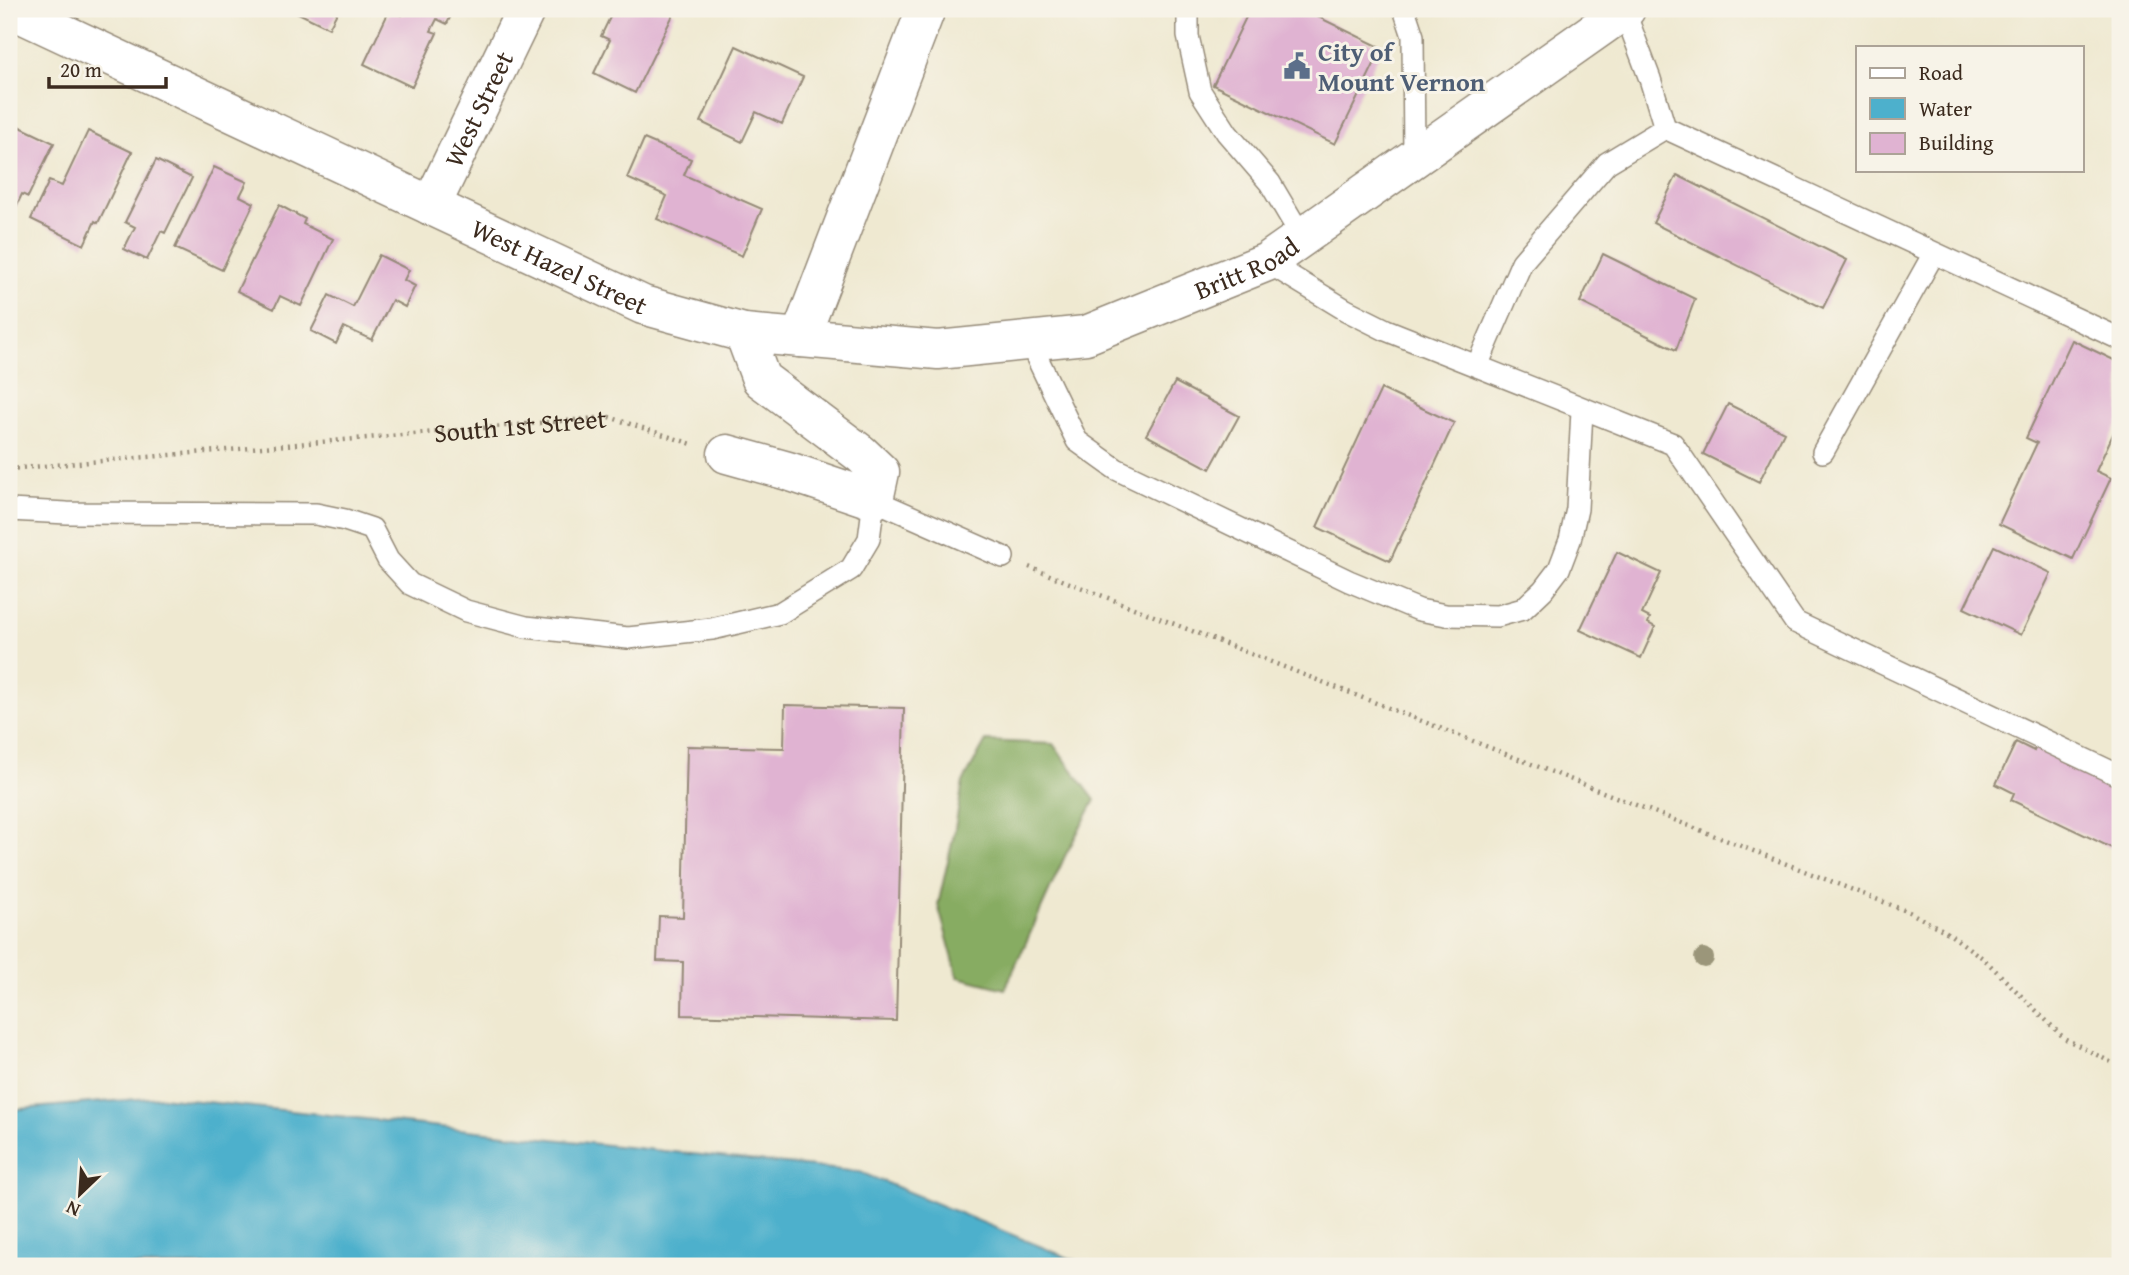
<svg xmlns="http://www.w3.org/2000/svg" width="2129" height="1275" font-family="'Gentium Book Plus',serif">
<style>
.forest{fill:#87ac62;stroke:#616b40;stroke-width:2}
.water{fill:#4db0cc;stroke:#446d75;stroke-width:2}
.building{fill:#e0b3d2}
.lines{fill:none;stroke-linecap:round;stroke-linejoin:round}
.lane-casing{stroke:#958a78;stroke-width:24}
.street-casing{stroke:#958a78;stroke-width:41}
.secondary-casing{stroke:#958a78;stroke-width:41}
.path{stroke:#958a78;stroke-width:4.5;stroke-dasharray:2 5;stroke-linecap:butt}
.lane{stroke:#fff;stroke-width:21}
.street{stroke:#fff;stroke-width:38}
.secondary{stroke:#fff;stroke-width:38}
.tree{fill:#9b967a}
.labels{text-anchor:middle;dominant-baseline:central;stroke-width:6;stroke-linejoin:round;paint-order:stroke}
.service-label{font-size:26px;font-weight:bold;fill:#4e5e75;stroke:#f7f3e8;text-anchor:start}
.street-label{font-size:26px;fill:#3b2a1e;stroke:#f7f3e8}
</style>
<rect width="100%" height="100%" fill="#f7f3e8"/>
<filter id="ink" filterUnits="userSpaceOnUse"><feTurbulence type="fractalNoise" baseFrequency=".0143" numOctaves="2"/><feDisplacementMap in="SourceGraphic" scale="14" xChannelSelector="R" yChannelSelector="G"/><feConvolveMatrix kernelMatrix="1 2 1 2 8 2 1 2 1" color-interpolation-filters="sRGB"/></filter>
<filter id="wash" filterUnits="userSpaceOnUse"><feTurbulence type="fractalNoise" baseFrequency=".00686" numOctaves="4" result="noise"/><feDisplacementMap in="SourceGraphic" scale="28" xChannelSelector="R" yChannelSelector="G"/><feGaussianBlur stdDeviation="1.57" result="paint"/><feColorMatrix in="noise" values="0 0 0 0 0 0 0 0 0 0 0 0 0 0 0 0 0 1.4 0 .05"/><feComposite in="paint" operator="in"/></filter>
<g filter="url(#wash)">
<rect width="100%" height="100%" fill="#efe9d1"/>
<path class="forest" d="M986,741l67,3 42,56 -30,56 -60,133 -47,-12 -20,-72 16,-71 9,-52z"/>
<path class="water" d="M161,1097l699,75 228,94h-1079v-156z"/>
<g id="blocks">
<path class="building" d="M290,9h49l-10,19z
M390,9l12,6 3,-6h49l-7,15 -10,-5 -6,12 6,2 -25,54 -48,-23z
M614,9h51l9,4 -39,80 -41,-20 16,-33 -9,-4z
M1250,9h52l80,39 -47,96 -122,-59z
M736,46l67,31 -21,47 -26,-12 -14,30 -41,-20z
M14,124l40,19 -26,54 -6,-3 -13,28v-86z
M88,131l44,21 -34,71 -3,-2 -11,24 -53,-26 18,-38 13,5z
M644,139l47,20 -7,16 78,34 -20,47 -85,-37 10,-23 -40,-18z
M156,160l36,18 -27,55 -4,-2 -14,29 -23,-11 11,-22 -10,-5z
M214,167l33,15 -7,14 14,7 -32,67 -47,-22z
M1677,175l170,85 -24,48 -170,-85z
M279,205l26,14 -2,5 30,15 -32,67 -21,-10 -6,13 -37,-18z
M1603,254l92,45 -19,51 -96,-48z
M379,255l30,15 -5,10 11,6 -10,21 -13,-7 -20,40 -28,-13 -8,17 -25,-13 18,-36 24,12z
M2072,340l48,23v56l-24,52 15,7 -38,81 -74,-35 38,-81 -11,-5z
M1175,382l64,34 -29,53 -64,-34z
M1381,389l73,34 -64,138 -73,-34z
M1728,404l56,28 -25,50 -56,-28z
M1994,546l57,27 -30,62 -57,-27z
M1617,552l44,21 -19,41 8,4 -2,5 7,4 -14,31 -61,-28z
M785,705l119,3 -8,313 -214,-6 1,-53 -26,-1 2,-45 24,1 4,-171 97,2z
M2038,741l82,39v72l-109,-52 3,-7 -18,-9 20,-42 18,9z"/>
</g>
</g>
<g filter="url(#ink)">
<use href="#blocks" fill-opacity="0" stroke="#958a78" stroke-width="2"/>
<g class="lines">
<defs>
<path id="lane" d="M1188,9v27l12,55 27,42 43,50 32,54
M1404,9l9,27 1,122
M1624,10l26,69 15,49
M1267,262l79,48 40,20 287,114 122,178 325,154
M1029,341l48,100 39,28 233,112 70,29 27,5 52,1 25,-7 20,-19 16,-21 11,-29 7,-31 5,-99
M1477,366l45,-104 85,-99 58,-35 455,211
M1823,452l111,-199
M9,510l58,3 249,1 29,6 27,9 16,31 22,24 56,27 60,16 102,11 84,-9 68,-16 71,-44 18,-30 5,-39 129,57"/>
<g id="street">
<path id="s2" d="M431,206l95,-197"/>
<path d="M800,338l126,-329"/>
<path d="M727,454l61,17 86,29 6,-28 -19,-18 -100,-75 -17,-46"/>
</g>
<g id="secondary">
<path id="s3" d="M11,9l632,296 101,28 194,17 148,-15 181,-73 359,-253"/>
</g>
</defs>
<use href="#lane" class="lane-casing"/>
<use href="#street" class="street-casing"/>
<use href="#secondary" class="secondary-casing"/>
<g class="path">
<path id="s1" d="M9,469l600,-52 83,27"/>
<path d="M1029,567l880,345 36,19 39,28 80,79 56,29"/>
</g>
<use href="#lane" class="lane"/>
<use href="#street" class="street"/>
<use href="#secondary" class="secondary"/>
</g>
<circle class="tree" cx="1704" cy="958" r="10"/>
</g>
<defs>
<symbol id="civic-bare" viewBox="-9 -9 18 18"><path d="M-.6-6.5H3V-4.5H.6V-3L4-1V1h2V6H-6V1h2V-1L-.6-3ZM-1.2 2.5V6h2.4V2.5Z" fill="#5c6f8a" stroke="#f7f3e8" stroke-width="2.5" paint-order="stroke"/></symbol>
</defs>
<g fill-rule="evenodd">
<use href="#civic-bare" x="1278" y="47" width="38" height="38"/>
</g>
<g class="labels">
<g class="service-label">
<text x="1318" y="51">City of<tspan x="1318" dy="30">Mount Vernon</tspan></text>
</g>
<g class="street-label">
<text stroke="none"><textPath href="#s2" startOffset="108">West Street</textPath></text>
<text stroke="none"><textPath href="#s3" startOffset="606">West Hazel Street</textPath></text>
<text stroke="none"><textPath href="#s3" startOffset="1320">Britt Road</textPath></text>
<text stroke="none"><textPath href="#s1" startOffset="513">South 1st Street</textPath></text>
</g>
</g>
<rect width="2129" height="1275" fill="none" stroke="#f7f3e8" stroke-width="35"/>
<rect x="1856" y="46" width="228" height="126" fill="#f7f3e8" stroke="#aca397" stroke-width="2"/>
<rect x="1870" y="68" width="35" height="10" fill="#ffffff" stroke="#aca397" stroke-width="2"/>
<text x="1919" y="80" font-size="21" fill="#3b2a1e">Road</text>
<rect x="1870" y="98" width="35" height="21" fill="#4db0cc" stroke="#aca397" stroke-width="2"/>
<text x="1919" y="116" font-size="21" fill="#3b2a1e">Water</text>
<rect x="1870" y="133" width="35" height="21" fill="#e0b3d2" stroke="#aca397" stroke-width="2"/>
<text x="1919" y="150" font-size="21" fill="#3b2a1e">Building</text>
<g transform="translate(80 1194) rotate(205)" stroke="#f7f3e8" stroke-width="5" paint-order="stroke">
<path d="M0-5L12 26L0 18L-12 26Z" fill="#3b2a1e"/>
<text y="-10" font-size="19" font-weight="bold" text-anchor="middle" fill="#3b2a1e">N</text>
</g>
<path d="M49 77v10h117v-10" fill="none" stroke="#3b2a1e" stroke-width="3.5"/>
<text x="60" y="77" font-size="21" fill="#3b2a1e" stroke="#f7f3e8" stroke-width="5" paint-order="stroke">20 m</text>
</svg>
